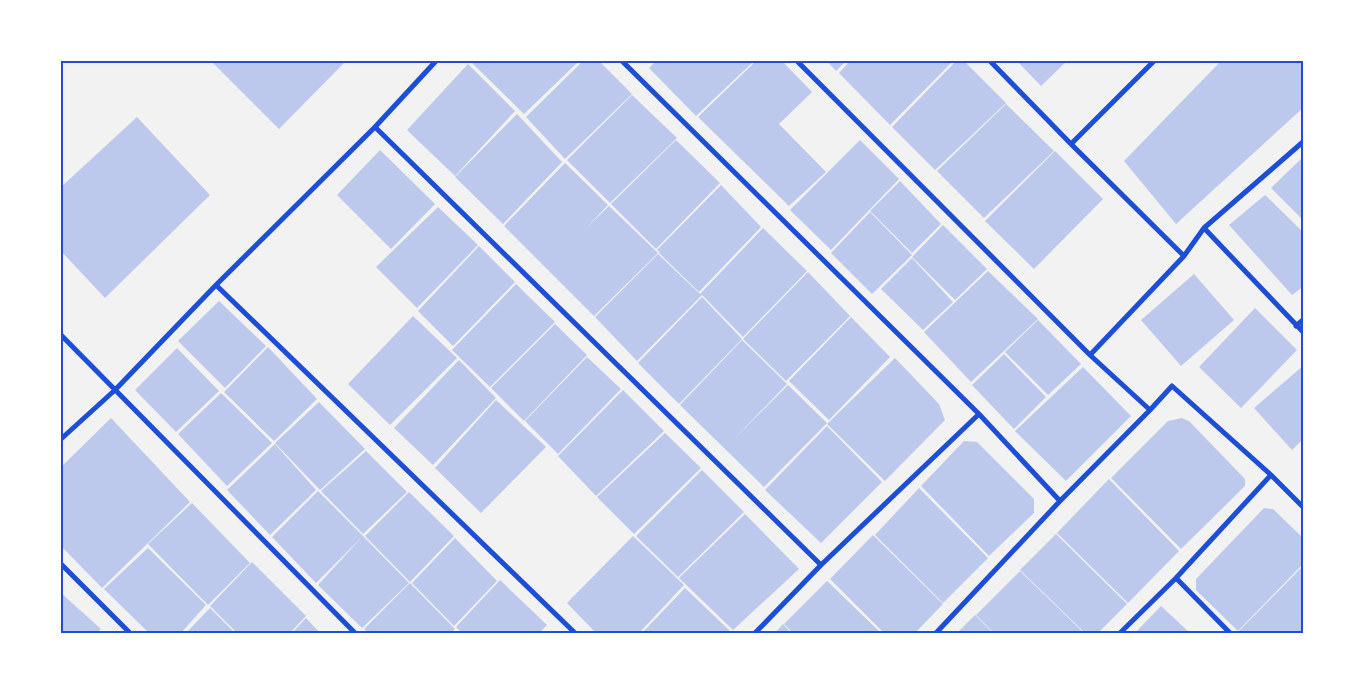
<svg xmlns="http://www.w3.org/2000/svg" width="1365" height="694" font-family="Barlow,sans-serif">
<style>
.building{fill:#bdc9ec}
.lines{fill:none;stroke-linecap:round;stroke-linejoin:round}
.minor{stroke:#1d4ed8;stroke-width:5}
.neatline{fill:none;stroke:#1d4ed8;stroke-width:2}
</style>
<rect width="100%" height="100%" fill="#f2f2f2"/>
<path class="building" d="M211,61h135l-67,68z
M470,61h109l-55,53z
M583,61h16l33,33 -67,65 -39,-42z
M656,61h98l-58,55 -47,-48z
M756,61h26l30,31 -33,32 47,48 -37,34 -91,-89z
M827,61h19l-10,10z
M850,61h103l-63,64 -51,-52z
M956,61h8l42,42 -71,67 -43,-43z
M1017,61h50l-26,25z
M1221,61h83v46l-128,117 -52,-63z
M468,64l47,47 -60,65 -48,-46z
M632,95l45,43 -67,65 -43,-43z
M1006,104l48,47 -70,67 -47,-47z
M517,114l45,48 -59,62 -48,-47z
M137,117l73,78 -105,103 -44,-47v-64z
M676,140l44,43 -64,66 -45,-45z
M860,140l39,39 -68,71 -41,-40z
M380,150l55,54 -44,45 -54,-54z
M1055,151l48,48 -69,70 -49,-48z
M1304,156v65l-33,-33z
M565,163l43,42 -21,22 22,-21 49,47 -64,63 -90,-90z
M900,181l41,43 -29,29 -42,-42z
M721,185l40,42 -62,65 -40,-39 2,-3 -2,2 -2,-2z
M1265,195l39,38v53l-12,9 -63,-70z
M438,207l40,38 -61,63 -41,-41z
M870,212l42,43 -40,39 -41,-41z
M943,225l44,44 -32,31 -43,-43z
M763,228l44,43 -64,66 -41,-42 -65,66 -42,-44 63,-63 42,40z
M479,246l36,36 -62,64 -35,-35z
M912,258l41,44 -30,28 -42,-41z
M988,271l50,48 -67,63 -47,-50z
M808,272l42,44 -64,65 -43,-42z
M1194,274l40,46 -53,46 -40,-46z
M516,284l39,38 -65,65 -38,-37z
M702,297l40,42 -63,65 -41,-41z
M219,301l47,45 -41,42 -47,-47z
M1255,308l42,42 -56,58 -42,-41z
M413,316l44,42 -67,67 -42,-41z
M851,317l39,40 -61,63 -40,-39z
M1038,320l43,44 -33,31 -43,-43z
M555,324l32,31 -63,66 -33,-33z
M742,340l45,44 -54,56 55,-55 39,38 -63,64 -84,-82z
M268,347l49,52 -43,42 -50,-49z
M177,348l42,43 -43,41 -41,-42z
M1004,354l42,43 -32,32 -42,-44z
M587,357l34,32 -63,65 -33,-33z
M895,358l44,46 6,16 -60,61 -58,-57z
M459,360l37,38 -63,67 -39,-37z
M1304,365v73l-12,12 -38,-42z
M1083,367l48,49 -65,65 -51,-50z
M623,390l41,41 -68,65 -38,-40z
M221,393l51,50 -45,43 -49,-52z
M496,400l50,47 -65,66 -46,-45z
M319,402l46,47 -45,41 -45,-47z
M111,418l79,84 -88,86 -41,-42v-79z
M1182,418l7,3 56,58v7l-64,63 -70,-71 57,-57z
M827,426l55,56 -61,61 -56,-53z
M665,433l36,35 -67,66 -37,-37z
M964,441l13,1 57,57v14l-45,43 -68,-70z
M275,444l41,46 -46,45 -43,-45z
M366,451l41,41 -44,42 -42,-43z
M702,470l42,42 -66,65 -42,-41z
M1109,479l70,72 -51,52 -71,-70z
M919,488l69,70 -45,45 -68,-68z
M318,491l45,45 -47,47 -44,-46z
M409,492l45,44 -44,46 -45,-46z
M192,503l58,60 -42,42 -60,-61z
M1264,508l9,1 31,30v24l-66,68 -42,-41v-11z
M745,514l54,55 -66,61 -54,-52z
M1056,534l71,70 -29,29h-13l-65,-63z
M873,535l70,69 -28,29h-31l-54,-54z
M363,536l46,47 -47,45 -44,-43z
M633,536l51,49 -45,48h-43l-29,-30z
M455,538l42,43 -43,45 -42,-43z
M148,548l58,57 -25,28h-32l-45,-44z
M252,562l54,54 -16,17h-53l-27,-27z
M1304,565v68h-63l-2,-2z
M1020,571l64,62h-90l-18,-18z
M500,580l47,45 -8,8h-77l-6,-6z
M827,581l54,52h-88l-9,-9z
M410,583l45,46 -4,4h-83l-4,-4z
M685,588l45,43 -2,2h-86z
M61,593l40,36 -4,4h-36z
M1161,606l29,27h-55z
M210,608l25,25h-49z
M975,615l18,18h-36z
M306,618l14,15h-28z
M783,624l8,9h-16z"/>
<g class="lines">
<path class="minor" d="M622,61l357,353 81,87
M797,61l293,294 60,55
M990,61l81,83 113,112
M375,127l446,438
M1071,144l83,-83
M1204,228l100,105
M216,285l359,348
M1296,326l8,-7
M61,335l294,298
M1090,355l94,-99 20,-28 100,-87
M61,439l54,-49 101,-105 159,-158 61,-66
M61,564l69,69
M1176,578l54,55
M755,633l66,-68 158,-151
M936,633l124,-132 90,-91 22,-24 99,89 33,33
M1120,633l56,-55 95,-103"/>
</g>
<rect width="1365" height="694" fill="none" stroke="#ffffff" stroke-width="125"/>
<rect x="62" y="62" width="1240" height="570" class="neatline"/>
</svg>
